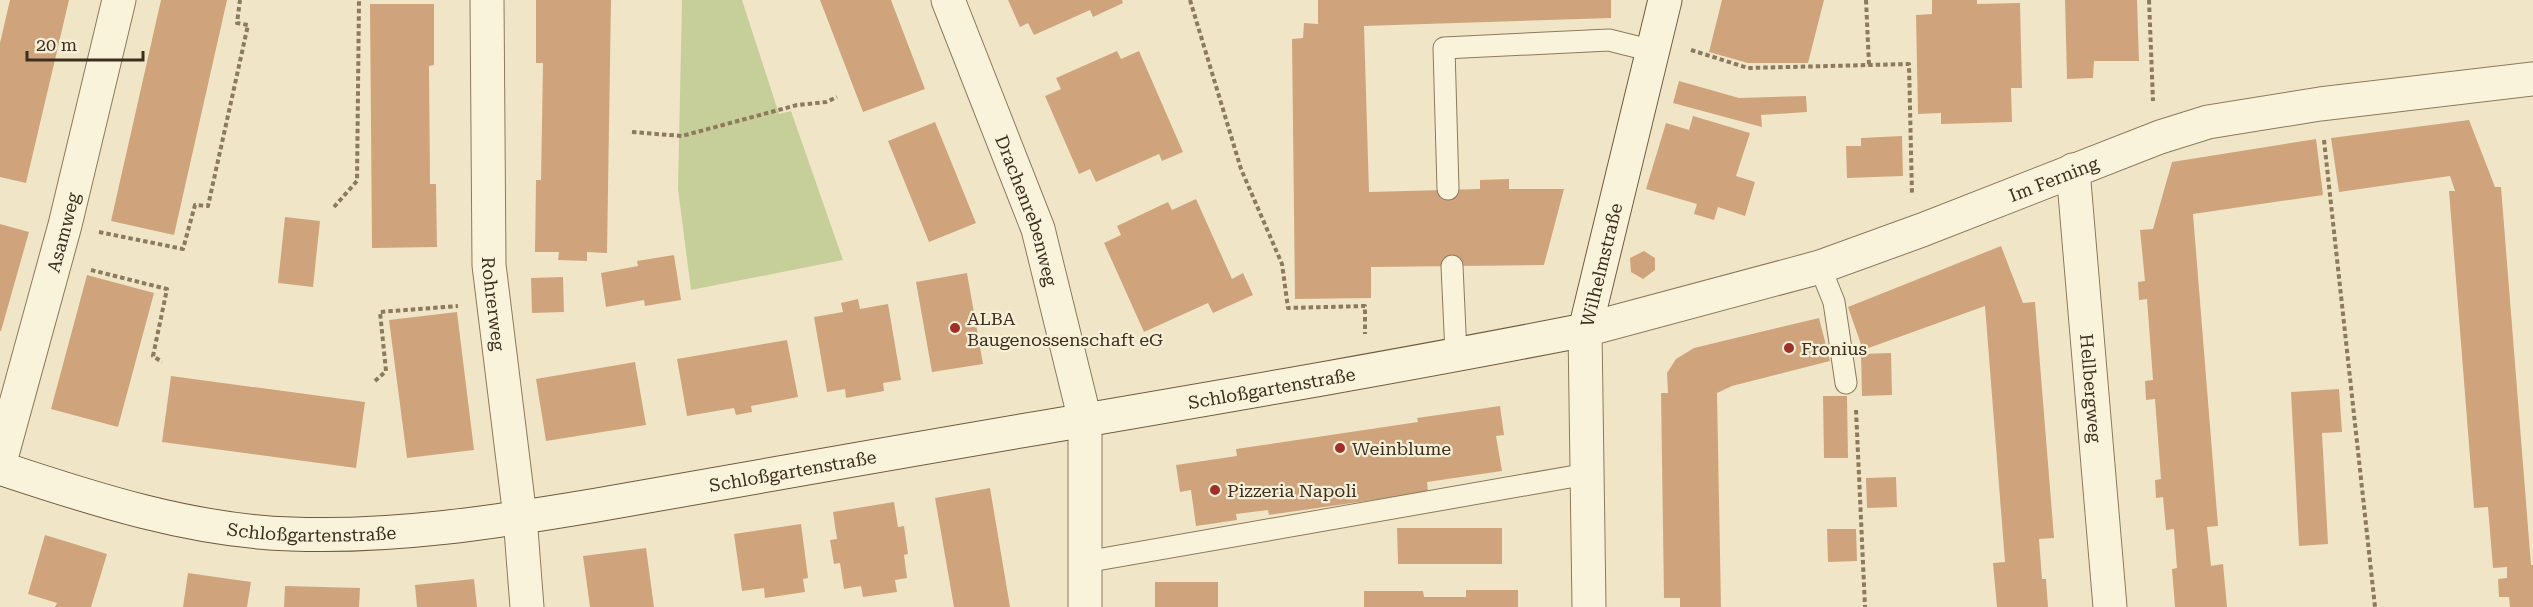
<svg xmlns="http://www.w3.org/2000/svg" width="2533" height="607" font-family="'Roboto Serif',serif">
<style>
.green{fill:#c6cf9a}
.building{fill:#cfa47c}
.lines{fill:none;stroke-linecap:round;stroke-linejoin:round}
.lane-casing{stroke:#8d795b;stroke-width:23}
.street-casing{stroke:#8d795b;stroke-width:35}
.secondary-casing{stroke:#6f5a3e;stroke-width:35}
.path{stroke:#8d795b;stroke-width:4;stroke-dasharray:4.5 3;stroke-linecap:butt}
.lane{stroke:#faf3db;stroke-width:21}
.street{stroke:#faf3db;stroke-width:33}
.secondary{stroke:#faf3db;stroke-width:33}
.poi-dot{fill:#9e2f29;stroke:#f7f0d7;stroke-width:2}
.labels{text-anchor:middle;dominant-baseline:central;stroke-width:4.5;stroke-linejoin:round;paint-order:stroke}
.street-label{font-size:18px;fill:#3d2f20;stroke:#f7f0d7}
.poi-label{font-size:18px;fill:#3d2f20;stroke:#f7f0d7;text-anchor:start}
</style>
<rect width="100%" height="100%" fill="#f0e6c7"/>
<path class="green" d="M682,0h60l37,114 12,-3 52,149 -152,30 -13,-101z"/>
<path class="building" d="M10,0h59l-43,183 -26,-6v-134z
M161,0h66l-53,235 -63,-14z
M536,0h75l-4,253 -20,-1v9l-29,-1 1,-8h-24l1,-72h5l2,-117h-7z
M820,0h71l34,89 -62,23z
M1008,0h114l1,3 -30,14 -3,-7 -56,25 -6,-12 -8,4z
M1318,0h293v18l-247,8 5,166 111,-3v-9l29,-1v10h55l-20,76 -173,2v31l-76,1 -3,-260 11,-1 1,-15 14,1z
M1722,0h102l-16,63h-60l-39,-11z
M1932,0h45v4l43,-1 2,85h-11l1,34 -71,2v-11l-23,1 -2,-99 16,-1z
M2065,0h72l2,61h-45l-1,17 -26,1z
M370,4h64v61l-5,1 1,118h6l1,63 -65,1z
M1117,51l4,8 18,-8 44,101 -21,9 -3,-7 -63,28 -6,-13 -11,5 -34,-78 16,-7 -5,-11z
M1679,81l60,17 67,-2 1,16 -46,3 1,12 -89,-24z
M1693,116l57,17 -14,43 19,6 -10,34 -27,-9 -4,13 -20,-6 3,-10 -51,-15 20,-66 23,7z
M2469,120l26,67h6l30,378h2v42h-23l-1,-10h-10l-1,-18 9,-1v-11l-14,1 -5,-61 -14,1 -25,-317h6l-5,-15 -111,16 -8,-54z
M935,122l41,101 -47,19 -41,-101z
M1902,136l1,40 -56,2 -1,-32h15v-8z
M2316,139l7,56 -130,19 25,312 -11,1 4,39 12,-2 4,43h-52l-3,-38 5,-1 -3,-39 -8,1 -3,-33 -7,1 -1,-18 6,-1 -6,-80 -9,1 -1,-19 8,-1 -6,-81 -8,1 -1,-18 7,-1 -5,-51 13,-1 19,-67z
M1196,199l36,80 11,-6 10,22 -40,18 -5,-10 -64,29 -40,-89 17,-8 -4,-9 51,-24 4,8z
M285,217l35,4 -7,66 -35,-4z
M0,224l29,8 -28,99h-1z
M2001,246l22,57 12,-1 19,236 -15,1 3,40h4l2,28h-51l-4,-44 12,-1 -20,-256 -122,44 -15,-43z
M1644,251l11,7v12l-12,9 -12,-7 -1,-14z
M674,255l7,45 -36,6 -1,-6 -38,7 -5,-34 37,-7 -1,-5z
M967,273l16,91 -51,8 -16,-90z
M87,275l67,18 -36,134 -67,-18z
M563,277l1,35 -32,1 -1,-35z
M858,299l2,10 28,-5 13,76 -18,3 1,8 -38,7 -1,-9 -18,3 -13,-75 29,-5 -2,-9z
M457,312l17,138 -67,8 -18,-138z
M1819,318l11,43 -98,25 -15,7 4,214h-41v-9h-16l-3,-205h7l-1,-20 9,-14 18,-11z
M787,340l11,57 -47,9 1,6 -16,3 -2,-7 -47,8 -10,-57z
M1891,353l1,42 -30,1 -1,-42z
M635,362l11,63 -100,16 -10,-62z
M171,376l194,26 -9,66 -194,-26z
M2339,389l3,43 -20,1 6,111 -29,2 -8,-154z
M1823,396h24l1,62h-24z
M1500,406l4,29 -8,1 6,35 -75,11 1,10 -159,23 -1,-5 -32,4 1,6 -41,6 -5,-36 -11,2 -4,-27 61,-9 -1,-7 182,-27 -1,-4z
M1896,477l1,30 -30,1 -1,-30z
M990,488l20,119h-56l-19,-109z
M894,502l4,25 6,-1 4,28 -4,1 3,23 -12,2 2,12 -34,5 -2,-11 -17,3 -4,-26 -6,1 -4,-24 7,-1 -4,-27z
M801,524l7,54 -5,1 2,13 -40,6 -1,-10 -22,3 -8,-57z
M1397,528h105v36h-104z
M1827,529h29l1,32 -29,1z
M45,535l62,19 -16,53h-36l2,-4 -29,-9z
M646,548l8,59h-64l-7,-51z
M188,573l63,9 -4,25h-64z
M474,579l3,28h-60l-2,-22z
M1155,582h63v25h-63z
M285,586l75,2 -1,19h-75z
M1466,590h52v17h-154v-16h59l1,6h42z"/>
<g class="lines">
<defs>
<path id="lane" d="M1448,189l-4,-141 165,-8 44,11
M1452,266l4,88
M1820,267l14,35 12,81
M1085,562l502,-88"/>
<g id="street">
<path id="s1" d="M487,0l2,265 31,252 7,90"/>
<path id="s2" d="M948,0l90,229 47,191v187"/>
<path id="s3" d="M2073,170l37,437"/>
<path id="s4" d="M0,462l65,-237 54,-225"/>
<path id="s5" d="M1589,607l-4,-277 235,-63 102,-37 238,-93 48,-15 112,-18 213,-25"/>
</g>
<g id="secondary">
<path id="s6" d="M0,468c93,31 192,63 291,66 103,4 205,-12 306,-29 79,-14 159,-28 239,-42 250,-44 500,-84 749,-133l80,-330"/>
</g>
</defs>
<use href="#lane" class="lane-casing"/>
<use href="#street" class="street-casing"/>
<use href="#secondary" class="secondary-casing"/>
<path class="path" d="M1190,0l51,169 41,95 6,44 77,-2v28
M1866,0l3,65
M2149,0l4,101
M1691,50l57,18 161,-4 3,131
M632,132l50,4 115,-31 29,-3 11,-5
M2324,140l51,467
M334,207l23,-26 2,-181
M99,232l84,17 12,-44 13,1 40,-181 -11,-2 3,-23
M91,270l76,19 -14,67 9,6
M375,381l11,-10 -6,-59 78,-6
M1856,410l9,197"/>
<use href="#lane" class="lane"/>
<use href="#street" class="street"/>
<use href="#secondary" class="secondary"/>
</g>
<g class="poi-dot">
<circle cx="955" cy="328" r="6"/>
<circle cx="1789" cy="348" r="6"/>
<circle cx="1340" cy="448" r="6"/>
<circle cx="1215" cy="490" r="6"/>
</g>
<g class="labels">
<g class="street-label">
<text stroke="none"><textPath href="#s5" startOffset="770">Im Ferning</textPath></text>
<text stroke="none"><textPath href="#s2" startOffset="225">Drachenrebenweg</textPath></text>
<text stroke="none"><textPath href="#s4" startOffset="238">Asamweg</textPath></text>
<text stroke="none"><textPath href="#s6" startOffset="1678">Wilhelmstraße</textPath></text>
<text stroke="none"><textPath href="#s1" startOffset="304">Rohrerweg</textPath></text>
<text stroke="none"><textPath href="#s6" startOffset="1292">Schloßgartenstraße</textPath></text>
<text stroke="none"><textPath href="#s3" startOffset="219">Hellbergweg</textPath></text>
<text stroke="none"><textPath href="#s6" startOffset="806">Schloßgartenstraße</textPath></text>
<text stroke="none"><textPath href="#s6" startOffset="320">Schloßgartenstraße</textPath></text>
</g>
<g class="poi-label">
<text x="967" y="318">ALBA<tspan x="967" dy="21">Baugenossenschaft eG</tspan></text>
<text x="1801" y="348">Fronius</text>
<text x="1352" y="448">Weinblume</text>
<text x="1227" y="490">Pizzeria Napoli</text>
</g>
</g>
<path d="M27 51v9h116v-9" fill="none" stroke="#3d2f20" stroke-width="3"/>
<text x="36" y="51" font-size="18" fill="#3d2f20" stroke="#f7f0d7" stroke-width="4.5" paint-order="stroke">20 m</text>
</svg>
